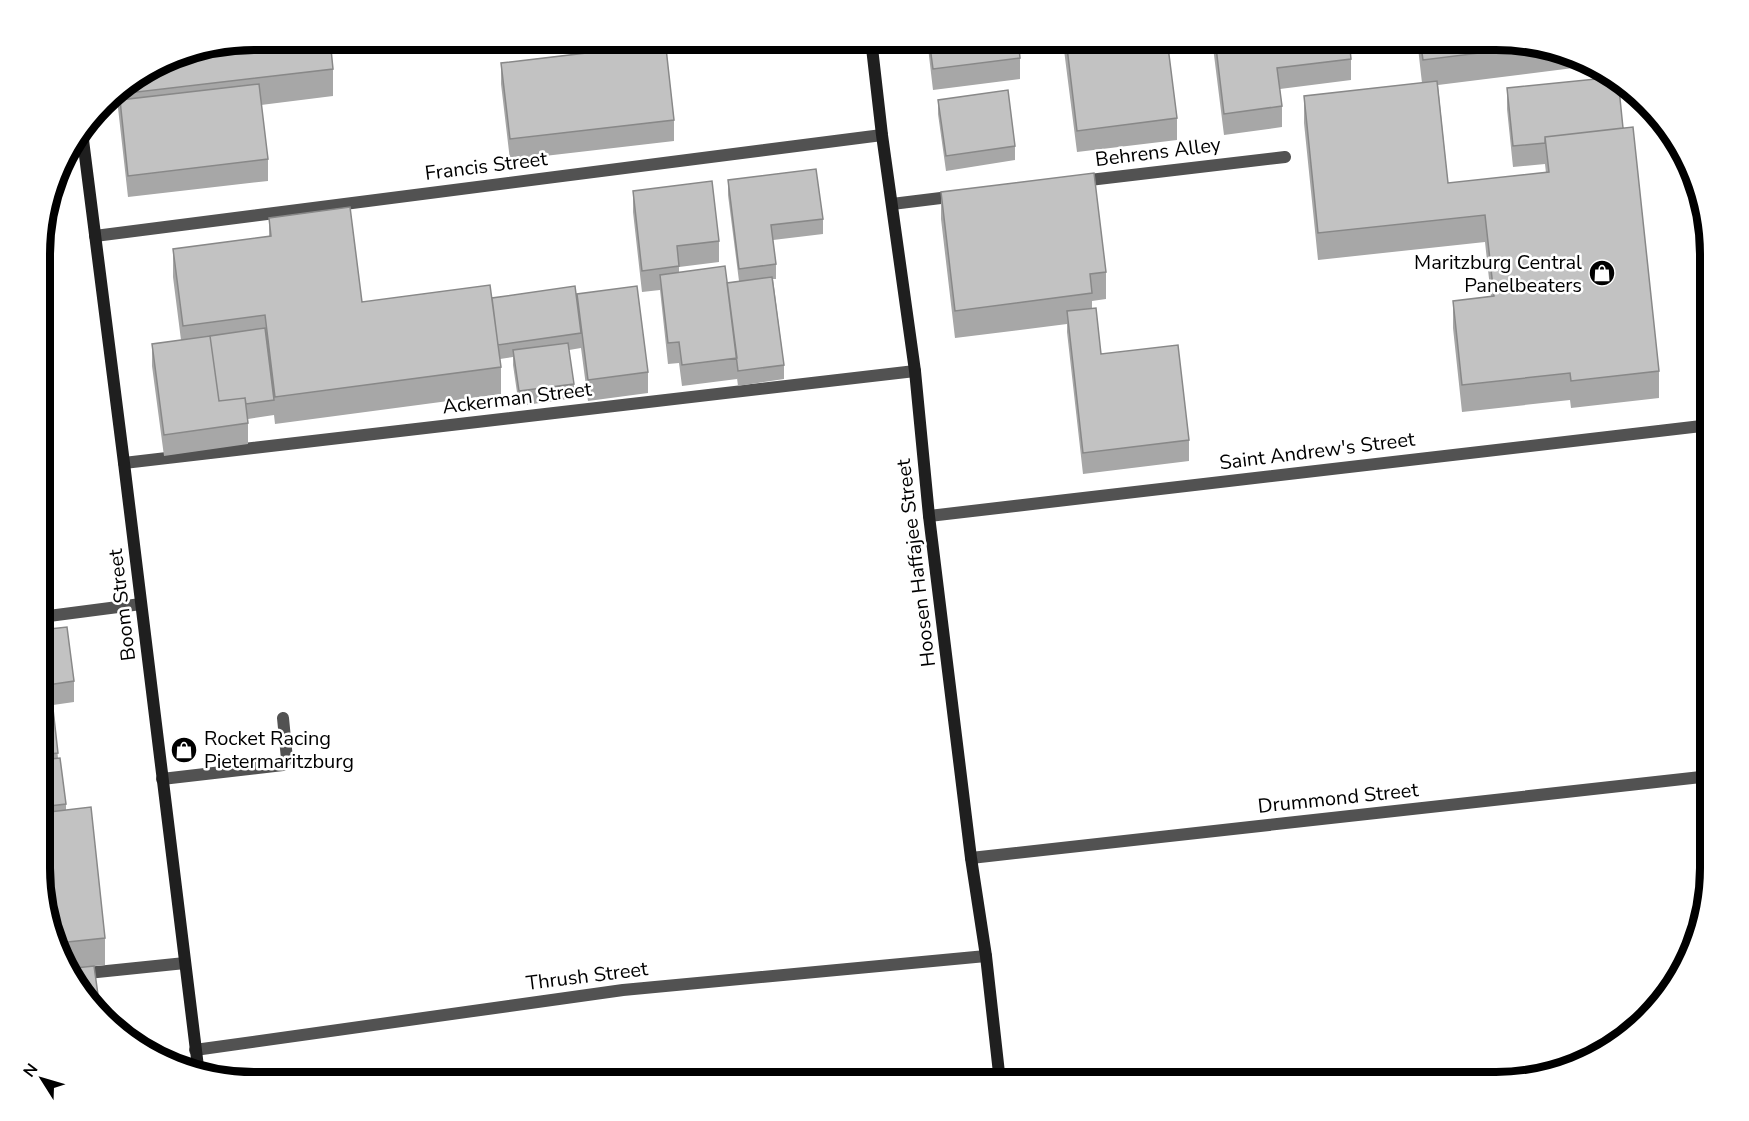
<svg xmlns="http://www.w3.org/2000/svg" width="1749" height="1121" font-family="'Nunito Sans',sans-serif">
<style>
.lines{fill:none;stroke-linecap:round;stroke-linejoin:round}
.lane{stroke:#525252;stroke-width:12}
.street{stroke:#525252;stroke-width:12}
.secondary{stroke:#1f1f1f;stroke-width:12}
.wall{fill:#a7a7a7}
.building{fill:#c2c2c2;stroke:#888;stroke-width:1.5}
.labels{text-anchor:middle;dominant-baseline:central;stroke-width:5;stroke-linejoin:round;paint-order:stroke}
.street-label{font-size:20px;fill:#000;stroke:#fff}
.poi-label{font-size:20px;fill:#000;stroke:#fff;text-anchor:end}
.rim{fill:none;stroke:#000;stroke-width:8}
</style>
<rect width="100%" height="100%" fill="#fff"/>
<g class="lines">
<path class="lane" d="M1081,181l204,-24
M892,204l65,-8
M95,236l787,-101
M124,463l791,-92
M41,617l100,-13
M162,779l121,-14 4,-6 -4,-41
M68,975l117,-12
M195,1050l428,-60 363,-34"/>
<path class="street" d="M929,516l781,-91
M971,858l739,-82"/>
<path class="secondary" d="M871,39l11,96 33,236 14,145 42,342 15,98 14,126
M82,132l42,331 75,612"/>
</g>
<path class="wall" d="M582,39h83l9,81v21l-164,19 -9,-76v-21l83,-10z
M927,39h91l2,19v21l-87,11z
M1064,39h103l10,79v22l-100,12 -13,-102z
M1212,39h137l2,20v21l-71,9 2,17v21l-58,8z
M1417,39h78l69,11 25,13v3l-151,19 10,98 98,-10 -1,-9 -32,3 -6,-58v-21l116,40 36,243v27l-88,10 -1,-8 -108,12 -9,-84v-27l38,-4 -6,-55 -167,18 -14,-137v-27l118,-13z
M172,55l161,14v27l-72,9 7,54v22l-140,16 -12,-107z
M938,100l77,46v14l-69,11 -8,-57z
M728,180l95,39v15l-50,6 3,24v15h-3l11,86v14l-46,7 -1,-8v1l-55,7 -3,-23 -11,1 -8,-74 -18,2 -9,-80v-21l86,50v21l-40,5v5l48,11 12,-2 -11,-86z
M941,192l165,80v27l-14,2v7l9,46 88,86v21l-106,13 -16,-142v-8l-112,14 -14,-119z
M269,218l93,84 130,-4 85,1 71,73v21l-60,8 -7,-53 -12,2 5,34v14l-55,8 -6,-41v-8l-13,2 1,8v27l-226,30 -1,-9 -26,4v25l-84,12 -12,-90v-22l29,-4 -8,-63v-28l96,-12z
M41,506l11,39v15l-11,1z
M41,630l33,51v21l-21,3 5,53 8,46v6l39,128v27l-10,1 -27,9 -27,-80z"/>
<path class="building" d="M254,39h76l3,30 -213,25 -1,-6 53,-33z
M585,39h80l9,81 -164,19 -9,-76 85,-10z
M929,39h89l2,19 -87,11z
M1066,39h101l10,79 -100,13z
M1215,39h134l2,20 -74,9 5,38 -58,8z
M1420,39h75l41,7 -113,14z
M1616,77l2,2 5,49 -78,9v6l-32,3 -6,-58z
M1437,81l11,102 101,-11 -4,-35 88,-10 26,244 -88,10 -1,-8 -108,12 -9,-84 41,-5 -9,-81 -167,18 -14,-137z
M259,84l9,75 -140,17 -8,-76z
M1008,90l7,56 -69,10 -8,-56z
M816,169l7,50 -52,6 5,39 -37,5 -11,-89z
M1094,173l12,99 -16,2 2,19 -137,18 -14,-119z
M712,181l7,60 -42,5 2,20 -37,5 -9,-80z
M350,207l12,95 128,-17 11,82 -226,30 -10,-82 -82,11 -10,-77 98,-13 -2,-18z
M725,266l12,92 -55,7 -3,-23 -11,1 -8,-68z
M772,277l12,88 -46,6 -11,-88z
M575,286l6,47 -83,12 -6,-47z
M637,286l11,86 -60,8 -11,-86z
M1096,308l5,46 77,-9 11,95 -106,13 -16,-142z
M265,328l9,72 -28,4 -1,-6 -26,3 -9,-65z
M210,336l9,65 26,-3 3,25 -84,12 -12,-91z
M568,343l6,41 -55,7 -6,-41z
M47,505l5,40 -11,2v-41z
M67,627l7,54 -33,5v-56z
M51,691l7,62 -17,2v-63z
M60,758l6,46 -25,3v-47z
M91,807l14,131 -47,5 -3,-30 -8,1 -6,-19v-82z
M94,966l6,43 -32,-34 -2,-6z"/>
<defs>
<symbol id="shop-disc" viewBox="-11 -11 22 22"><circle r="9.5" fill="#000" stroke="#fff"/><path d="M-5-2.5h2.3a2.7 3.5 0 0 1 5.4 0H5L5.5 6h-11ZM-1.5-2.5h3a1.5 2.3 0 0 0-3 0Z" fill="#fff"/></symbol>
</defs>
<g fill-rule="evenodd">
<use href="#shop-disc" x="1587" y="258" width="30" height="30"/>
<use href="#shop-disc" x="169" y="735" width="30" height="30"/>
</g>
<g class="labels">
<g class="street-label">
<text transform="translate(1158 152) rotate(-7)">Behrens Alley</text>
<text transform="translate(486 166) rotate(-7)">Francis Street</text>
<text transform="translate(517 398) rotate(-7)">Ackerman Street</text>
<text transform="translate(1317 451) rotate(-7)">Saint Andrew's Street</text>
<text transform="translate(916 563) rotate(-97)">Hoosen Haffajee Street</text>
<text transform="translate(122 605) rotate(-97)">Boom Street</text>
<text transform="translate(1338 798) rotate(-6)">Drummond Street</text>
<text transform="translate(587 976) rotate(-7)">Thrush Street</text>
</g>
<g class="poi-label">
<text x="1582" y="262">Maritzburg Central<tspan x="1582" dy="23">Panelbeaters</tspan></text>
<text x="204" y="738" text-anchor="start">Rocket Racing<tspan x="204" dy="23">Pietermaritzburg</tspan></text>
</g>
</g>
<path d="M0 0H1749V1121H0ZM254 50H1496A204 204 0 0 1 1700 254V868A204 204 0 0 1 1496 1072H254A204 204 0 0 1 50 868V254A204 204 0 0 1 254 50Z" fill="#fff" fill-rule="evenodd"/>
<path class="rim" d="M254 50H1496A204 204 0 0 1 1700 254V868A204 204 0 0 1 1496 1072H254A204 204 0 0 1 50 868V254A204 204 0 0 1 254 50Z"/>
<g transform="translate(42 1079) rotate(307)" stroke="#ffffff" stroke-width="4.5" paint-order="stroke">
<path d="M0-4.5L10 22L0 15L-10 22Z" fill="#000000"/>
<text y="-9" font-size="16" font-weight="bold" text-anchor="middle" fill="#000000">N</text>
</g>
</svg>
